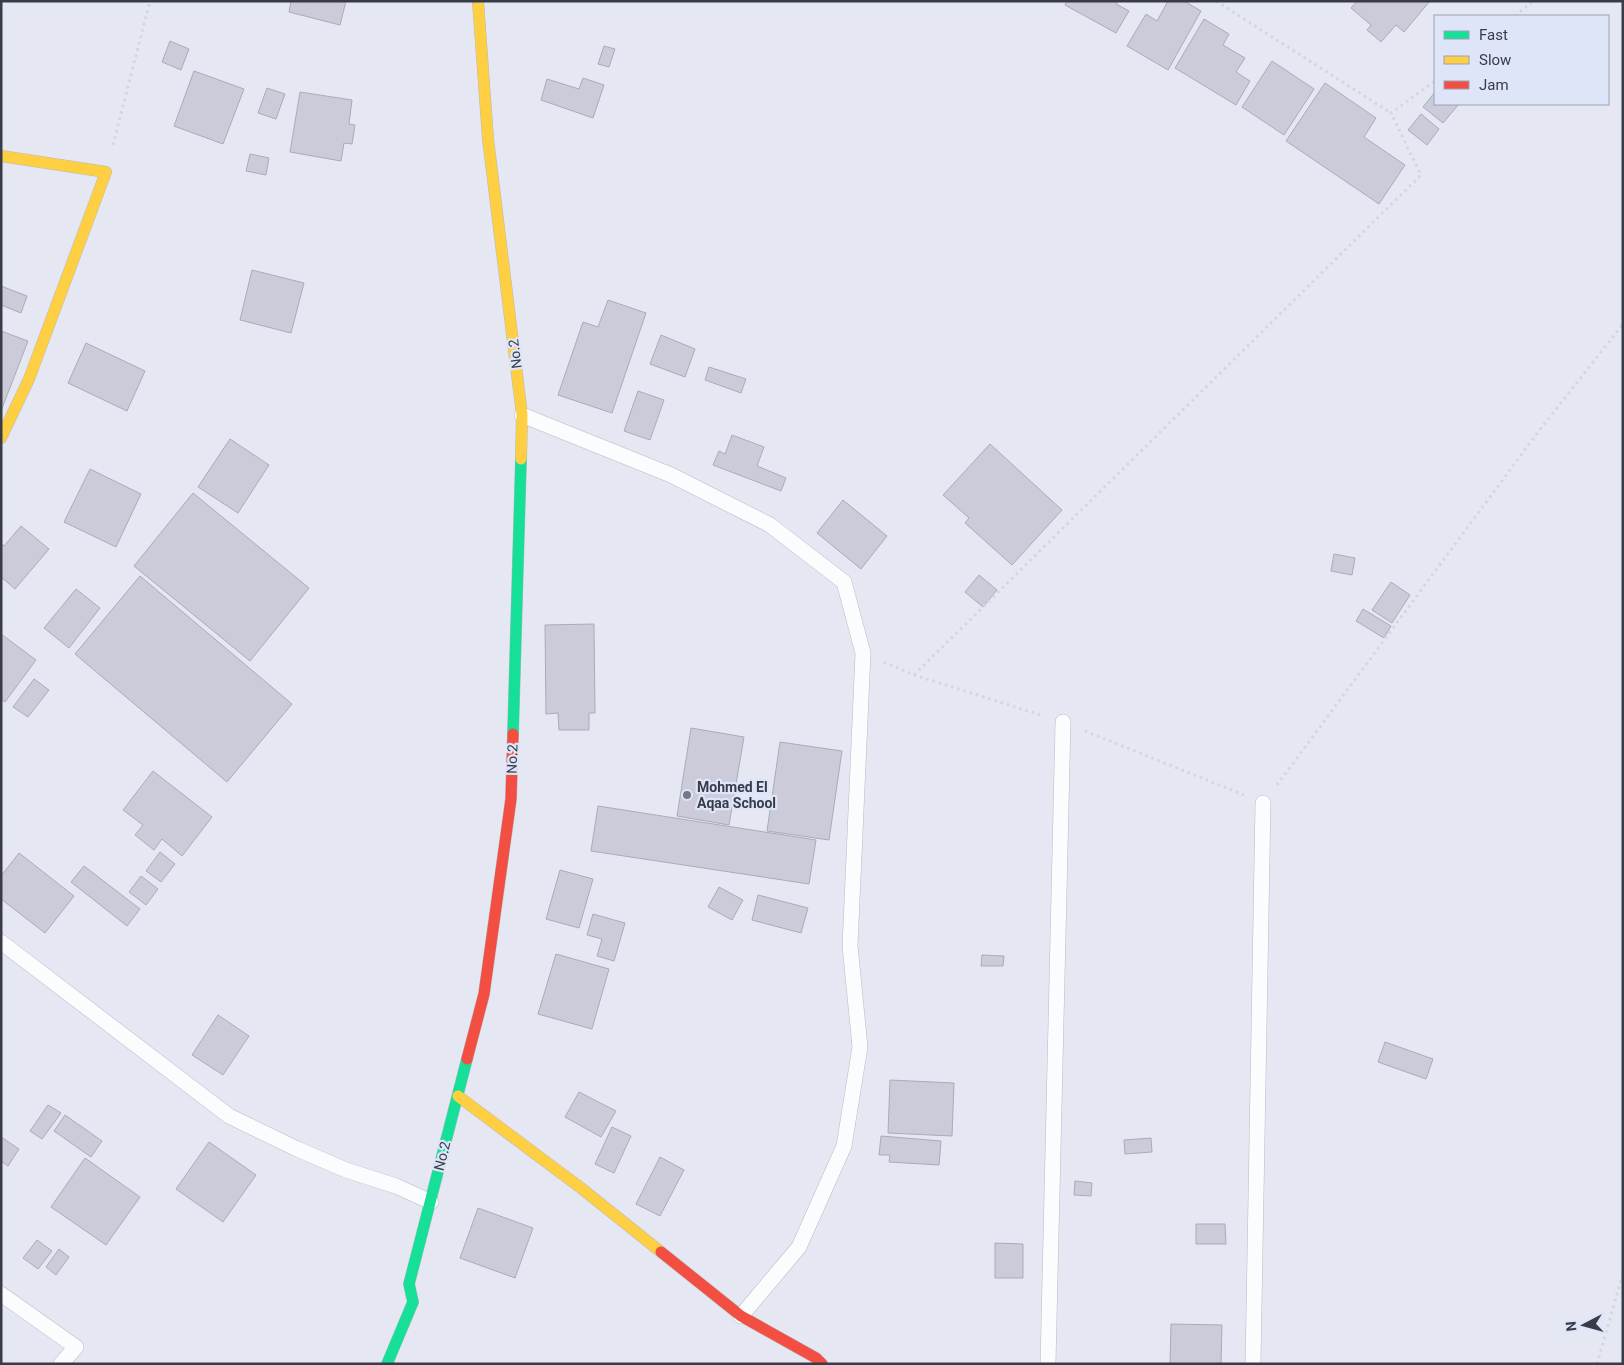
<svg xmlns="http://www.w3.org/2000/svg" width="1624" height="1365" font-family="Roboto,sans-serif">
<style>
.building{fill:#cccbd9;stroke:#ababb6}
.lines{fill:none;stroke-linecap:round;stroke-linejoin:round}
.lane-casing{stroke:#b7bac5;stroke-width:16}
.fast-casing{stroke:#b7bac5;stroke-width:12}
.slow-casing{stroke:#b7bac5;stroke-width:12}
.jam-casing{stroke:#b7bac5;stroke-width:12}
.path{stroke:#d5d6da;stroke-width:3;stroke-dasharray:2.5 4;stroke-linecap:butt}
.lane{stroke:#fbfcfd;stroke-width:15}
.fast{stroke:#16e098;stroke-width:11}
.slow{stroke:#ffcf43;stroke-width:11}
.jam{stroke:#f24e42;stroke-width:11}
.poi-dot{fill:#757884;stroke:#dfe5f9;stroke-width:2}
.labels{text-anchor:middle;dominant-baseline:central;stroke-width:4.5;stroke-linejoin:round;paint-order:stroke}
.street-label{font-size:14px;fill:#383c49;stroke:#dfe5f9}
.poi-label{font-size:14px;font-weight:bold;fill:#383c49;stroke:#dfe5f9;text-anchor:start}
</style>
<rect width="100%" height="100%" fill="#e5e8f3"/>
<path class="building" d="M291,1h55l-6,24 -51,-13z
M1067,1h51l-2,3 13,7 -13,22 -51,-28z
M1168,1h16l17,10 -33,59 -41,-24 19,-32 11,7z
M1357,1h73l-26,31 -8,-7 -15,17 -14,-12 4,-5 -20,-17z
M1204,19l25,15 -6,11 22,13 -9,14 14,9 -14,24 -61,-37z
M170,41l19,8 -8,21 -19,-8z
M604,46l11,3 -6,18 -11,-3z
M1272,61l42,28 -30,46 -42,-28z
M194,71l50,18 -21,55 -49,-18z
M583,78l21,7 -11,33 -52,-18 6,-21 32,10z
M1325,83l51,35 -12,19 41,28 -26,39 -93,-63z
M267,88l18,6 -9,25 -18,-6z
M300,92l52,8 -3,24 6,1 -3,19 -8,-1 -3,18 -51,-9z
M1435,92v12h24l-16,19 -20,-16z
M1421,114l18,15 -12,16 -19,-15z
M250,154l19,4 -3,17 -20,-4z
M252,270l52,13 -13,50 -51,-13z
M1,286l26,10 -6,17 -20,-8z
M608,300l38,13 -34,100 -54,-18 25,-73 15,5z
M1,331l27,10 -27,70z
M661,335l34,14 -10,28 -35,-13z
M86,343l59,28 -18,40 -59,-28z
M709,367l37,12 -5,14 -36,-13z
M638,391l26,9 -14,40 -26,-9z
M732,435l32,12 -7,19 29,12 -5,13 -68,-26 6,-14 6,3z
M230,439l39,26 -31,48 -40,-26z
M990,444l72,66 -50,55 -47,-42 4,-5 -26,-23z
M90,469l51,25 -25,53 -52,-25z
M193,493l116,95 -59,73 -116,-95z
M843,500l44,36 -26,33 -44,-36z
M21,526l28,23 -34,40 -14,-12v-34l3,3z
M1334,554l21,4 -3,17 -21,-4z
M979,575l18,15 -14,17 -18,-15z
M140,576l152,128 -65,78 -152,-128z
M1391,582l19,13 -18,28 -20,-13z
M76,589l24,19 -31,40 -25,-20z
M1363,609l28,17 -7,12 -28,-17z
M594,624l1,89h-6v17h-30l-1,-17 -12,1 -1,-89z
M1,634l35,26 -31,42 -4,-3z
M34,679l15,11 -21,27 -15,-10z
M691,728l53,9 -15,88 -52,-9z
M780,742l62,9 -13,89 -62,-9z
M153,771l59,46 -30,39 -20,-17 -8,11 -19,-15 8,-10 -20,-15z
M598,806l218,34 -7,44 -218,-33z
M160,852l15,12 -14,18 -15,-11z
M19,853l55,43 -29,37 -44,-34v-23z
M84,866l56,43 -13,17 -56,-44z
M560,870l33,9 -14,49 -33,-9z
M141,876l17,13 -12,16 -17,-13z
M719,887l24,13 -11,20 -24,-13z
M758,895l50,13 -7,25 -49,-13z
M593,914l32,9 -11,38 -17,-5 5,-17 -15,-4z
M556,954l53,15 -17,60 -54,-15z
M982,955l22,1 -1,10h-22z
M218,1015l31,21 -26,39 -31,-20z
M1385,1042l48,17 -7,20 -48,-17z
M890,1080l64,3 -2,53 -64,-3z
M579,1092l37,19 -15,26 -36,-20z
M48,1105l13,8 -19,26 -12,-8z
M65,1115l37,26 -11,16 -37,-26z
M612,1127l19,9 -17,37 -19,-9z
M881,1136l60,5 -2,24 -50,-3 1,-7h-11z
M1,1137l18,12 -11,17 -7,-5z
M1151,1138l1,14 -27,2 -1,-14z
M209,1142l47,33 -33,47 -47,-33z
M660,1157l24,13 -24,46 -24,-12z
M85,1158l55,39 -34,48 -55,-38z
M1075,1181l17,2 -1,13 -17,-1z
M478,1208l55,20 -18,50 -55,-20z
M1196,1224h29l1,20h-30z
M37,1240l15,11 -14,18 -15,-11z
M995,1243l28,1v34h-28z
M59,1249l10,8 -13,18 -10,-8z
M1171,1324l51,1 -1,39h-51z"/>
<g class="lines">
<defs>
<path id="lane" d="M522,415l149,60 99,50 74,57 19,71 -13,293 10,101 -16,99 -45,101 -58,69
M1,942l228,174 66,32 51,22 50,16 35,16
M1,1294l75,53 -15,17
M1048,1364l15,-642
M1253,1364l10,-561"/>
<path id="fast" d="M513,734l8,-275
M387,1364l26,-62 -4,-18 58,-225"/>
<path id="slow" d="M478,1l10,138 34,276 -1,44
M1,156l105,16 -77,207 -28,59
M458,1096l123,92 80,64"/>
<path id="jam" d="M467,1059l17,-65 27,-195 2,-65
M661,1252l80,64 75,42 6,6"/>
</defs>
<use href="#lane" class="lane-casing"/>
<use href="#fast" class="fast-casing"/>
<use href="#slow" class="slow-casing"/>
<use href="#jam" class="jam-casing"/>
<path class="path" d="M1216,1l175,112
M1515,16l18,-15
M113,145l37,-144
M884,662l30,13 127,40
M914,675l507,-500 -30,-62 44,-32
M1085,731l159,64
M1277,785l261,-353 85,-108
M1597,1364l26,-91"/>
<use href="#lane" class="lane"/>
<use href="#fast" class="fast"/>
<use href="#slow" class="slow"/>
<use href="#jam" class="jam"/>
</g>
<circle class="poi-dot" cx="687" cy="795" r="5"/>
<g class="labels">
<g class="street-label">
<text transform="translate(515 354) rotate(-97)">No.2</text>
<text transform="translate(512 759) rotate(-88)">No.2</text>
<text transform="translate(442 1156) rotate(-76)">No.2</text>
</g>
<g class="poi-label">
<text x="697" y="787">Mohmed El<tspan x="697" dy="16">Aqaa School</tspan></text>
</g>
</g>
<rect width="1624" height="1365" fill="none" stroke="#383c49" stroke-width="5"/>
<rect x="1434" y="15" width="175" height="90" fill="#dfe5f9" stroke="#9ca1b3"/>
<rect x="1444" y="31" width="25" height="8" fill="#16e098" stroke="#9ca1b3"/>
<text x="1479" y="40" font-size="15" fill="#383c49">Fast</text>
<rect x="1444" y="56" width="25" height="8" fill="#ffcf43" stroke="#9ca1b3"/>
<text x="1479" y="65" font-size="15" fill="#383c49">Slow</text>
<rect x="1444" y="81" width="25" height="8" fill="#f24e42" stroke="#9ca1b3"/>
<text x="1479" y="90" font-size="15" fill="#383c49">Jam</text>
<g transform="translate(1584 1325) rotate(264)" stroke="#dfe5f9" stroke-width="4" paint-order="stroke">
<path d="M0-4L9 19L0 12L-9 19Z" fill="#383c49"/>
<text y="-8" font-size="14" font-weight="bold" text-anchor="middle" fill="#383c49">N</text>
</g>
</svg>
